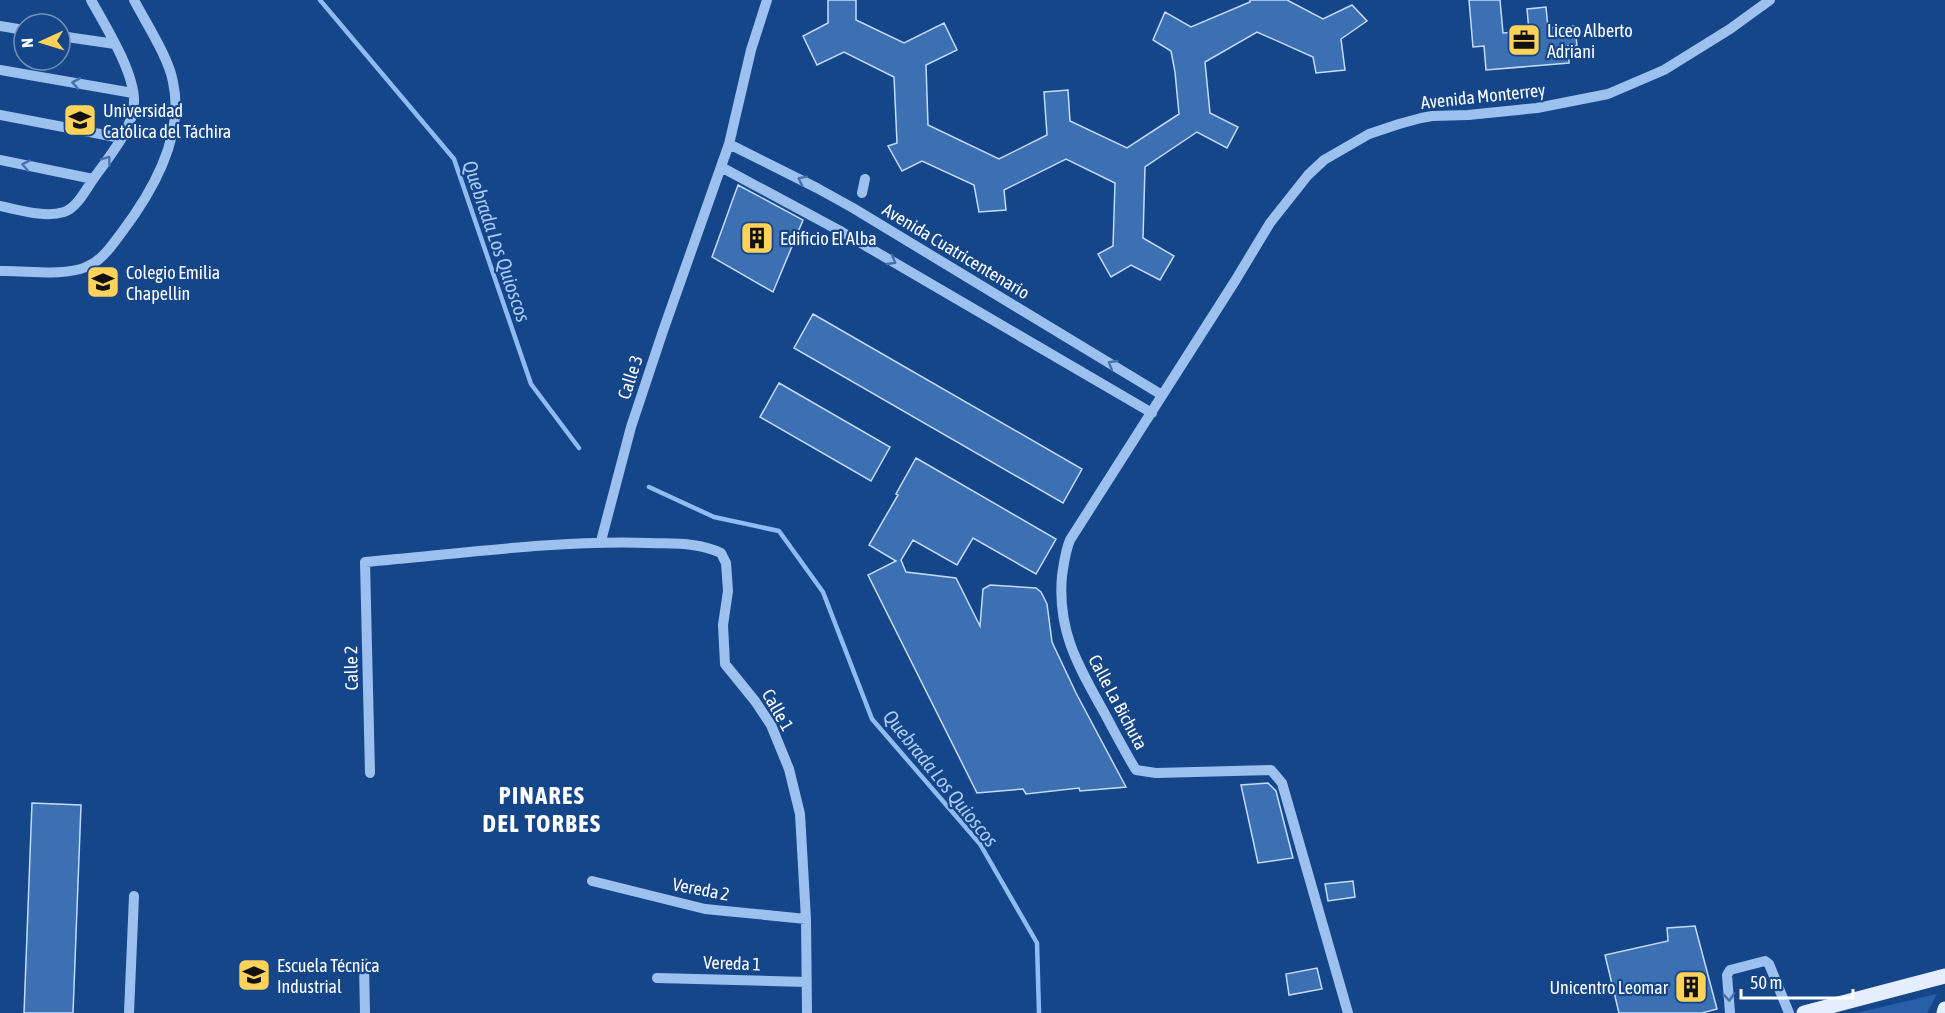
<svg xmlns="http://www.w3.org/2000/svg" width="1945" height="1013" font-family="'Asap Condensed',sans-serif">
<style>
.green{fill:#2860a8}
.lines{fill:none;stroke-linecap:round;stroke-linejoin:round}
.stream{stroke:#8fbbf2;stroke-width:4.5}
.building{fill:#3d70b2;stroke:#c3dbfb;stroke-width:1.5}
.minor{stroke:#9dc1ef;stroke-width:10}
.major{stroke:#e4eeff;stroke-width:15}
.oneway{stroke:#4571ad}
.labels{text-anchor:middle;dominant-baseline:central;stroke-width:4.5;stroke-linejoin:round;paint-order:stroke}
.poi-label{font-size:18px;fill:#fff;stroke:#154689;text-anchor:start}
.street-label{font-size:18px;fill:#fff;stroke:#154689}
.water-label{font-size:20px;font-style:italic;fill:#a8cbf6;stroke:#154689}
.district-label{font-size:24px;font-weight:bold;letter-spacing:1.5px;fill:#fff;stroke:#154689}
</style>
<rect width="100%" height="100%" fill="#154689"/>
<path class="green" d="M1937,994l-10,19h-71z"/>
<g class="lines">
<path class="stream" d="M320,0l134,159 77,225 48,64
M649,487l65,30 65,14 44,61 49,127 108,125 57,99 2,70"/>
</g>
<path class="building" d="M828,0h28v20l48,23 40,-20 13,27 -31,15 2,60 71,34 48,-24 -3,-43 24,-2 2,31 57,27 52,-34 -4,-42 -4,-21 -18,-11 12,-28 26,15 59,-25v-2h37l36,19 29,-14 15,16 -26,18 4,31 -29,3 -3,-16 -56,-25 -52,30 5,51 28,14 -11,21 -30,-16 -52,35 -2,71 31,18 -14,24 -29,-15 -20,12 -13,-23 15,-8 2,-63 -49,-24 -62,31 2,20 -27,2 -5,-27 -52,-24 -20,10 -14,-25 9,-3 -3,-66 -50,-25 -27,13 -14,-29 25,-13z
M1469,0h31l3,33 26,-2 -2,-22 19,-2 2,21 27,-2 2,20h-9l1,17 -83,7 -2,-24 -11,1z
M738,185l65,35 -30,72 -61,-35z
M813,314l269,155 -19,34 -269,-155z
M779,383l111,64 -19,34 -111,-64z
M916,458l140,81 -20,35 -63,-36 -16,27 -44,-25 -12,20 5,12 50,6 24,48 3,-37 7,-4 46,3 5,4 6,12 5,38 24,51 50,94 -46,4 -1,-3 -53,6 -3,-5 -46,4 -109,-218 28,-14 -27,-16 29,-50 -2,-1z
M1268,783l8,8 17,67 -35,5 -17,-78z
M32,803l49,2 -8,208h-49z
M1353,881l2,16 -27,4 -3,-17z
M1695,926l22,83 -15,4h-83l-14,-58 63,-14 -1,-13z
M1317,968l5,21 -33,6 -3,-21z"/>
<g class="lines">
<path class="minor" d="M0,26l24,4
M60,36l55,8
M0,70l133,23
M0,115l121,23
M729,144l88,44 36,20 309,187
M0,160l93,19
M721,167l121,65 310,181
M862,193l3,-14
M0,206c20,4 45,12 64,6 13,-4 22,-23 30,-34 14,-20 40,-50 40,-76 1,-29 -29,-77 -43,-102
M0,271c26,-1 62,6 86,-4 16,-6 26,-22 36,-35 31,-41 63,-96 51,-150 -4,-24 -27,-59 -39,-82
M601,541l30,-114 32,-96 66,-187 22,-94 16,-50
M370,773l-5,-211c93,-8 191,-22 284,-19 24,1 49,-1 72,10l5,10 2,28 -5,34 2,39 30,37 16,24 18,44 11,45 6,105 1,94
M592,881l113,28 101,10
M364,963l1,50
M657,978l149,4
M129,1013l5,-117
M1348,1013l-66,-230 -11,-13 -115,3 -20,-3c-11,-18 -21,-37 -31,-56 -26,-47 -48,-82 -43,-138 2,-13 3,-24 8,-36l165,-259 35,-58 38,-48 16,-15 45,-26 30,-10 22,-6 11,-2 36,-1 69,-7 71,-14 56,-24 66,-41 40,-29
M1730,1013l-3,-38 3,-5 35,-9 4,3 20,49"/>
<path class="major" d="M1804,1013l141,-37
M1944,1013l1,-4"/>
</g>
<defs><path id="oneway-chevron" d="M-2-3.5L2.5 0L-2 3.5" fill="none" stroke-width="1.6" stroke-linecap="round" stroke-linejoin="round" transform="scale(1.5)"/></defs>
<g class="oneway">
<use href="#oneway-chevron" transform="translate(76 83) rotate(-170)"/>
<use href="#oneway-chevron" transform="translate(107 160) rotate(-54)"/>
<use href="#oneway-chevron" transform="translate(26 165) rotate(-169)"/>
<use href="#oneway-chevron" transform="translate(802 180) rotate(-153)"/>
<use href="#oneway-chevron" transform="translate(892 261) rotate(30)"/>
<use href="#oneway-chevron" transform="translate(1112 364) rotate(-149)"/>
<use href="#oneway-chevron" transform="translate(1729 997) rotate(85)"/>
</g>
<defs>
<symbol id="office-square" viewBox="-11 -11 22 22"><rect x="-9" y="-9" width="18" height="18" rx="4" fill="#ffd25a" stroke="#154689"/><path d="M-6-3h4V-5.5h4V-3h4V5H-6ZM-1-4.5V-3h2v-1.5ZM-6 0V1H6V0Z" fill="#111"/></symbol>
<symbol id="university-square" viewBox="-11 -11 22 22"><rect x="-9" y="-9" width="18" height="18" rx="4" fill="#ffd25a" stroke="#154689"/><path d="M0-5L7-2L0 1L-7-2ZM-4 1L0 2.5L4 1V4Q0 6-4 4Z" fill="#111"/></symbol>
<symbol id="building-square" viewBox="-11 -11 22 22"><rect x="-9" y="-9" width="18" height="18" rx="4" fill="#ffd25a" stroke="#154689"/><path d="M-4-6H4V6H1V3H-1V6H-4ZM-2.5-4.3h1.7v1.8h-1.7ZM.8-4.3h1.7v1.8H.8ZM-2.5-1h1.7V.8h-1.7ZM.8-1h1.7V.8H.8Z" fill="#111"/></symbol>
<symbol id="school-square" viewBox="-11 -11 22 22"><rect x="-9" y="-9" width="18" height="18" rx="4" fill="#ffd25a" stroke="#154689"/><path d="M0-5L7-2L0 1L-7-2ZM-4 1L0 2.5L4 1V4Q0 6-4 4Z" fill="#111"/></symbol>
</defs>
<g fill-rule="evenodd">
<use href="#office-square" x="1505" y="21" width="38" height="38"/>
<use href="#university-square" x="61" y="101" width="38" height="38"/>
<use href="#building-square" x="738" y="219" width="38" height="38"/>
<use href="#school-square" x="84" y="263" width="38" height="38"/>
<use href="#university-square" x="235" y="956" width="38" height="38"/>
<use href="#building-square" x="1672" y="968" width="38" height="38"/>
</g>
<g class="labels">
<g class="poi-label">
<text x="1547" y="30">Liceo Alberto<tspan x="1547" dy="21">Adriani</tspan></text>
<text x="103" y="110">Universidad<tspan x="103" dy="21">Católica del Táchira</tspan></text>
<text x="780" y="238">Edificio El Alba</text>
<text x="126" y="272">Colegio Emilia<tspan x="126" dy="21">Chapellin</tspan></text>
<text x="277" y="965">Escuela Técnica<tspan x="277" dy="21">Industrial</tspan></text>
<text x="1668" y="987" text-anchor="end">Unicentro Leomar</text>
</g>
<g class="street-label">
<text transform="translate(1483 96) rotate(-6)">Avenida Monterrey</text>
<text transform="translate(956 251) rotate(31)">Avenida Cuatricentenario</text>
<text transform="translate(630 377) rotate(-72)">Calle 3</text>
<text transform="translate(351 668) rotate(-91)">Calle 2</text>
<text transform="translate(1118 702) rotate(62)">Calle La Bichuta</text>
<text transform="translate(778 710) rotate(60)">Calle 1</text>
<text transform="translate(701 889) rotate(11)">Vereda 2</text>
<text transform="translate(732 963) rotate(2)">Vereda 1</text>
</g>
<g class="water-label">
<text transform="translate(497 241) rotate(71)">Quebrada Los Quioscos</text>
<text transform="translate(941 778) rotate(51)">Quebrada Los Quioscos</text>
</g>
<g class="district-label">
<text x="542" y="795">PINARES<tspan x="542" dy="28">DEL TORBES</tspan></text>
</g>
</g>
<g transform="translate(42 42) rotate(266)"><circle r="28" fill="#154689" stroke="#7390b8" stroke-width="1.5"/>
<path d="M0-4.5L10 22L0 15L-10 22Z" fill="#ffd25a"/>
<text y="-9" font-size="16" font-weight="bold" text-anchor="middle" fill="#ffffff">N</text>
</g>
<path d="M1741 989v9h112v-9" fill="none" stroke="#ffffff" stroke-width="3"/>
<text x="1750" y="989" font-size="18" fill="#ffffff" stroke="#154689" stroke-width="4.5" paint-order="stroke">50 m</text>
</svg>
